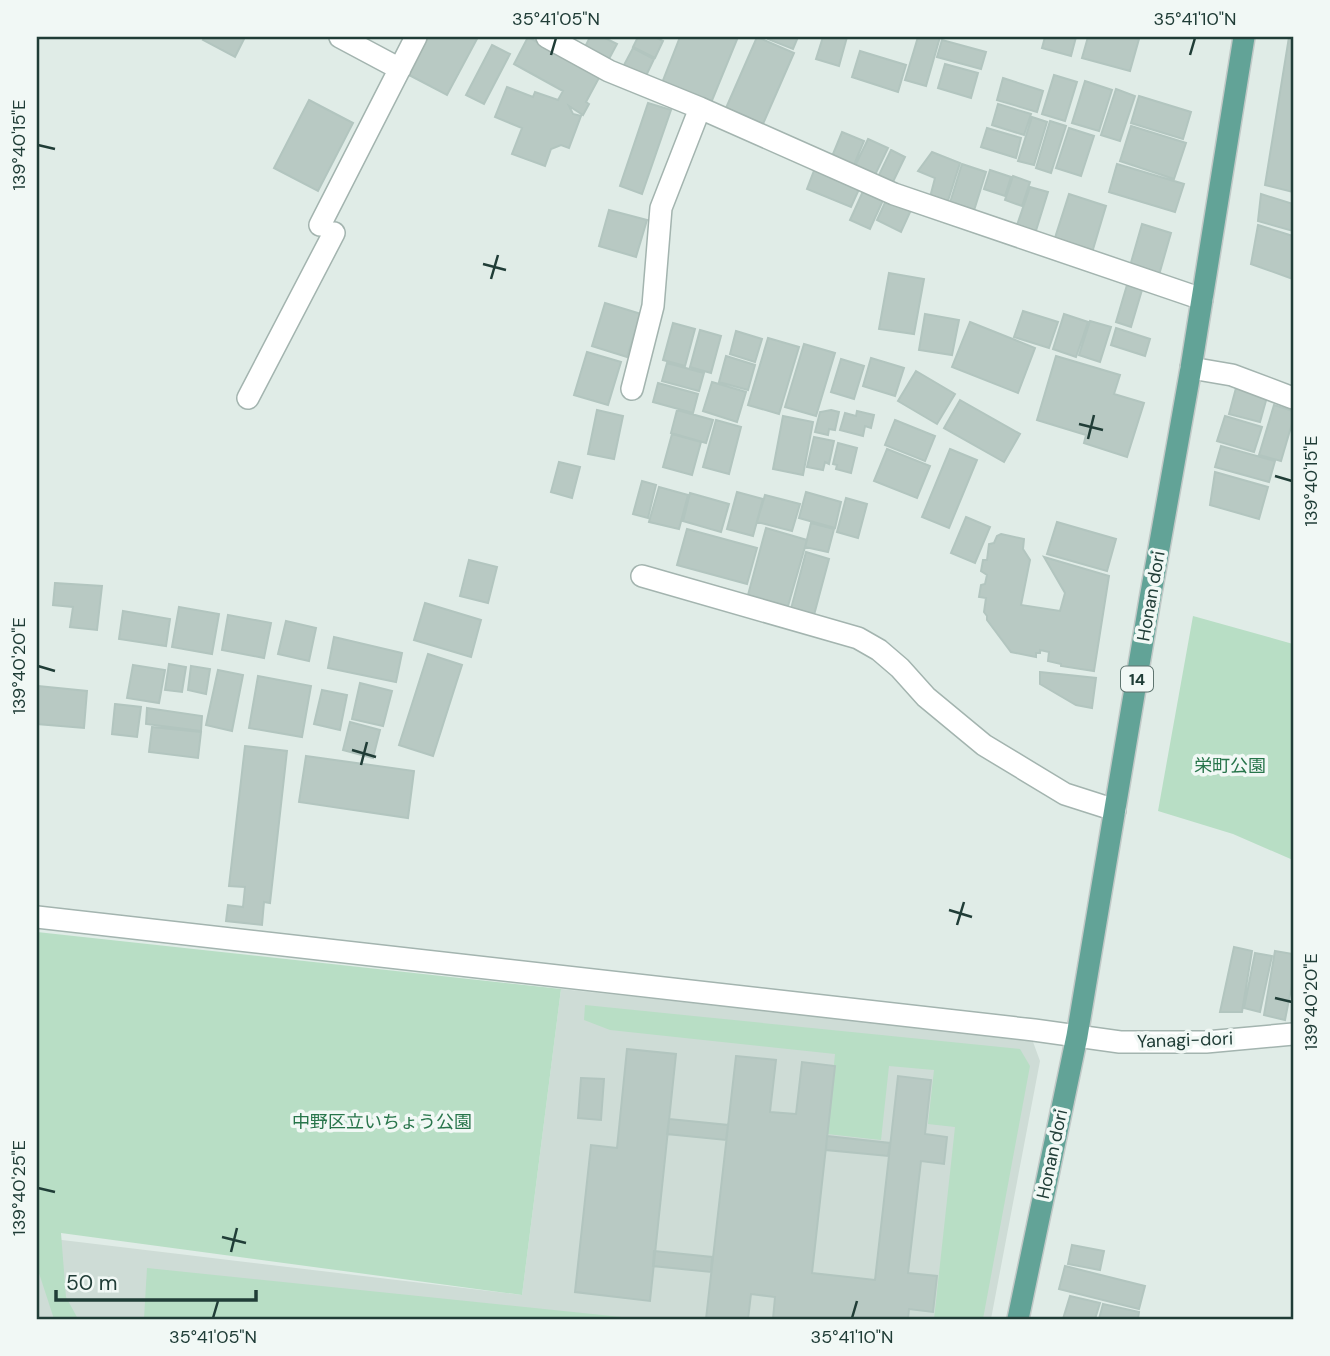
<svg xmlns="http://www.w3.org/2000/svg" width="1330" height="1356" font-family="'DM Sans','Noto Sans JP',sans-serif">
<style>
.built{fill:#cedcd6}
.green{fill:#b8dec5}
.building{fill:#b8c9c3;stroke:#b2c5bf;stroke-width:2}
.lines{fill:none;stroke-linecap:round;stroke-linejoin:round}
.minor-casing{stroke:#a3b4af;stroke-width:24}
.tertiary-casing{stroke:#a3b4af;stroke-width:24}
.primary-casing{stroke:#c1c9c7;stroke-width:24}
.minor{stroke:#fff;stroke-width:21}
.tertiary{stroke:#fff;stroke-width:21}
.primary{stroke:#62a397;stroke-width:21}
.ticks{fill:none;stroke:#203d37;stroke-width:2.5}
.labels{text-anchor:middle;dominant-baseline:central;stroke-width:7;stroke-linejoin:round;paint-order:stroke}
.shield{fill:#f1f8f5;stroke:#5f7570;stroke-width:2}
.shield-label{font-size:16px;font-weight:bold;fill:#203d37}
.street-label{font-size:18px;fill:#203d37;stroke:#f1f8f5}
.park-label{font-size:18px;fill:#28754b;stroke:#f1f8f5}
.neatline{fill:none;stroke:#203d37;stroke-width:2.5}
.ticks-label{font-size:18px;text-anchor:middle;fill:#203d37}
</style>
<rect width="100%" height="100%" fill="#e0ece7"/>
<path class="built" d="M561,989l471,50 8,22 -49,258h-954v-82l485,58z"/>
<path class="green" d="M1193,616l100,28v216l-60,-26 -75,-23z
M37,932l524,57 -39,306 -461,-62 5,64 12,22h-24l-17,-52z
M585,1005l435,44 10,17 -47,253h-49l21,-192 -27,-3 6,-54 -45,-4 -8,74 -54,-6 8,-80 -225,-24 -26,-10z
M147,1268l484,50v1h-487z"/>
<path class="building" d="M205,37h40l-10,20 -32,-17z
M428,37h50l-31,58 -38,-20z
M528,37l72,39 -14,26 3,2 -6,11 -14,-9 4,8 8,2 -12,32 -8,-3 -10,4 -6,17 -33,-12 10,-26 -27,-11 12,-30 26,10 2,-5 23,8 5,-9 -49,-27z
M590,37h13l14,7 -8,15 -24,-12z
M638,37h17l8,4 -8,17 -22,-11z
M680,37h58l-27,66 -49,-20z
M757,37l37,16 -31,71 -37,-16z
M769,37h29l-5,12 -25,-10z
M823,37h24l-8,29 -23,-7z
M918,37h22l-14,49 -21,-6z
M1045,37h31l-5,19 -29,-8z
M1088,37h42l9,2 -9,32 -48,-13z
M1289,37h4v155l-28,-7z
M942,40l44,12 -5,17 -44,-12z
M492,45l18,9 -26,50 -18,-9z
M633,48l21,11 -8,17 -22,-11z
M860,51l46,14 -8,27 -46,-15z
M945,64l33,9 -7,25 -33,-10z
M1054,75l23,7 -12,39 -23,-7z
M1003,78l40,13 -6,21 -40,-12z
M1085,81l27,9 -13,41 -27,-8z
M1116,89l19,7 -15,45 -19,-6z
M1139,96l52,16 -8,27 -52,-16z
M309,100l44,23 -35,68 -44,-23z
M648,103l23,7 -29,84 -22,-8z
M998,104l33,10 -7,21 -32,-10z
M1032,117l15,5 -13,43 -16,-4z
M1050,121l16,5 -15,47 -15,-5z
M1131,126l55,17 -12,36 -54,-18z
M987,128l34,10 -5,20 -35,-11z
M1069,128l25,8 -13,40 -25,-8z
M842,132l22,9 -11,26 -22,-8z
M868,139l20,9 -13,27 -20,-9z
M891,150l14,7 -13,27 -14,-7z
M932,152l28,11 -14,44 -17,-6 6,-23 -17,-7z
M962,164l24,8 -14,45 -24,-8z
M1117,164l67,20 -9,28 -66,-20z
M815,168l45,19 -9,20 -44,-18z
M990,170l21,7 -6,19 -21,-7z
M1013,176l17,6 -8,24 -17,-6z
M1030,187l18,5 -14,45 -19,-6z
M864,189l20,9 -14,31 -20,-9z
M1069,194l37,12 -15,50 -38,-12z
M1261,194l32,10v27l-35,-10z
M887,198l24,12 -10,22 -24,-12z
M609,210l38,10 -11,37 -37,-11z
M1142,224l29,9 -12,42 -29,-9z
M1258,225l35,11v43l-42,-15z
M889,273l35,6 -10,55 -35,-5z
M1127,285l15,5 -11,37 -15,-5z
M605,303l36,11 -14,43 -35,-11z
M1023,311l35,11 -9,26 -35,-11z
M925,314l34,6 -7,35 -33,-5z
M1064,314l24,8 -12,35 -23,-8z
M1090,321l21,6 -11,35 -21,-7z
M970,322l65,26 -17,45 -66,-26z
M673,323l22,6 -10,37 -22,-6z
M1116,328l34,11 -5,17 -34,-11z
M700,330l21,6 -10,37 -21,-6z
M736,331l26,8 -7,23 -25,-8z
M768,338l31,9 -20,67 -31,-9z
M804,344l31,9 -19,63 -31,-9z
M587,352l34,10 -13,43 -34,-10z
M726,356l29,9 -7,25 -29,-8z
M1056,356l64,19 -6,19 30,9 -17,54 -43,-14 2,-8 -49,-15z
M871,358l33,10 -9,28 -32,-10z
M841,359l23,7 -10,33 -23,-7z
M667,363l37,10 -5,18 -37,-10z
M916,371l39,23 -18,30 -39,-23z
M712,382l34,10 -9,30 -34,-11z
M658,383l40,11 -5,19 -40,-11z
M1236,388l31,9 -7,25 -31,-8z
M960,400l60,34 -16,28 -60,-34z
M1274,405l19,6v9l-12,41 -22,-6z
M597,410l26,6 -9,43 -26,-5z
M677,410l36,10 -7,23 -35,-10z
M831,410l8,2 -4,18 -6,-1 -1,6 -13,-3 5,-20z
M857,411l17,4 -3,13 -6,-2 -2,10 -23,-6 5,-17 11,3z
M783,416l30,6 -10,53 -30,-6z
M1225,416l37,11 -8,25 -37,-11z
M716,420l25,7 -12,47 -26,-7z
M895,420l40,16 -10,25 -40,-16z
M672,434l29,8 -9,33 -29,-8z
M814,437l20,4 -5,23 -4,-2 -2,8 -16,-3z
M838,443l19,5 -6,25 -15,-4 1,-4 -4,-1z
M1221,446l54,15 -6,21 -54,-15z
M887,449l43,17 -13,32 -43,-17z
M950,449l27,11 -28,68 -27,-11z
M559,462l21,5 -8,31 -21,-6z
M1215,472l53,15 -9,32 -49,-14z
M642,481l14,4 -8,33 -15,-4z
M659,487l29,8 -9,34 -30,-7z
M737,492l26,7 -10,37 -26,-7z
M806,492l35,10 -6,26 -36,-10z
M690,493l39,11 -8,28 -38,-11z
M765,495l35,9 -8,27 -35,-9z
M846,498l21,6 -9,34 -21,-6z
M966,517l24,10 -15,36 -24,-10z
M1057,522l59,17 -9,32 -60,-17z
M811,523l23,6 -6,23 -23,-5z
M766,528l41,12 -19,66 -40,-11z
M687,529l70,19 -10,36 -70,-19z
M1001,534l23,5 -1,10 7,11 -9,45 39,6 5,-18 -21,-36 65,19 -15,95 -33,-5v-2l-13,-3 1,-9 -9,-2v3h-4v4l-25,-5 -24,-32v-4l-3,-4 2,-14 -7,-1 2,-12 4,-1 2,-9 -6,-4 2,-11h4l2,-16 5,-1 3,-7z
M806,552l23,7 -15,56 -23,-6z
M469,560l28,7 -9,36 -28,-7z
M55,583l47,3 -5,44 -27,-3 3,-20 -20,-2z
M425,603l56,17 -10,37 -57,-17z
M179,607l40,7 -7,40 -40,-7z
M123,611l47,8 -4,27 -47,-7z
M228,615l43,8 -7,35 -42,-8z
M286,621l30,7 -7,33 -31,-7z
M334,637l68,16 -6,29 -68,-14z
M428,654l34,11 -29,91 -34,-11z
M169,664l17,3 -4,25 -17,-2z
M133,665l32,5 -6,33 -32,-5z
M191,666l19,3 -4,25 -18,-4z
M218,670l25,5 -11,56 -26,-6z
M1040,672l56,6 -4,30 -16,-3 -36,-21z
M258,676l53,10 -9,51 -53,-9z
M360,683l32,8 -9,35 -31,-7z
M38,686l49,5 -3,37 -47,-4z
M322,690l25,5 -7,35 -26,-6z
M115,704l26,3 -4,30 -25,-3z
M147,708l55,8 -1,15 -55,-7z
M350,722l30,8 -7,28 -30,-8z
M152,727l49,5 -3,26 -49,-6z
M245,746l42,5 -17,152 -6,-1 -2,23 -36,-4 2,-16 15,2 2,-20 -16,-1z
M306,756l108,15 -6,47 -109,-16z
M1234,947l18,4 -10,61h-22z
M1275,951l18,3v25l-8,41 -21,-5z
M1255,953l17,3 -12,56 -16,-4z
M627,1049l49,5 -26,247 -75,-9 16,-147 26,3z
M736,1056l40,4 -6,52 26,2 6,-52 33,4 -23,207 63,7 23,-204 33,4 -6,54 22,3 -3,27 -23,-3 -13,112 29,3 -4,36 -24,-3 -1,10h-135l2,-22 -24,-3 -3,25h-42z
M581,1078l23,1 -3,41 -23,-2z
M669,1119l59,6 -2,15 -59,-6z
M827,1136l63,7 -2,13 -62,-6z
M1072,1245l32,6 -4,19 -32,-6z
M654,1251l58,6 -1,15 -58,-6z
M1065,1266l80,20 -6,23 -80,-20z
M1070,1296l30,7 -5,16h-32z
M1103,1304l36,8 -1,7h-39z"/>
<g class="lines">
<defs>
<path id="minor" d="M340,37l60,32
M547,37l62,34 91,37 194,86 308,105
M320,225l96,-188
M1191,368l41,7 61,23
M632,389l21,-83 8,-98 39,-100
M248,398l86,-165
M642,576l216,62 21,12 21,18 26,29 58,48 81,49 50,16"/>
<path id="tertiary" d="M37,917l997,113 86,12h86l87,-8"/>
<path id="primary" d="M1018,1319l59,-283 73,-437 41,-231 53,-331"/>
</defs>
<use href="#minor" class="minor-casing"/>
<use href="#tertiary" class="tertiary-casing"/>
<use href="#primary" class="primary-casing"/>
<use href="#minor" class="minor"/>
<use href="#tertiary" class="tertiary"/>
<use href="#primary" class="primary"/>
</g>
<path class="ticks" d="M551,55l5,-17M1190,55l5,-17M38,145l17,4M483,264l23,6M491,279l7,-24M1079,424l24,6M1088,439l6,-24M1275,476l17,5M38,666l17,5M352,750l24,7M361,765l6,-23M949,910l23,7M957,925l7,-23M1275,998l17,4M38,1188l17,4M222,1237l24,6M231,1252l6,-24M213,1318l5,-17M852,1318l5,-17"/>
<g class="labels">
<rect class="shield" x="1121" y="666.5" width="32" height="25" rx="5"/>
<g class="shield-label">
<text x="1137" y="679">14</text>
</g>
<g class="street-label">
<text transform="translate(1151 596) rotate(-80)">Honan dori</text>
<text transform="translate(1185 1040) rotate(-2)">Yanagi-dori</text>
<text transform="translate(1052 1154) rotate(-78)">Honan dori</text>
</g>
<g class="park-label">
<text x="1230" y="766">栄町公園</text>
<text x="382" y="1122">中野区立いちょう公園</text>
</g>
</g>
<rect width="1330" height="1356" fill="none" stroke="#f1f8f5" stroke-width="77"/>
<path d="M56 1290v10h200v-10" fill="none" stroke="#203d37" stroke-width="3.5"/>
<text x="66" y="1290" font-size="21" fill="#203d37" stroke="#f1f8f5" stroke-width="5" paint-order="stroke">50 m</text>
<rect x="38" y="38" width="1254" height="1280" class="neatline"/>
<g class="ticks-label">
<text x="556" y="25">35°41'05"N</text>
<text x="1195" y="25">35°41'10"N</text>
<text transform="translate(19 145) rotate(-90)" y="6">139°40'15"E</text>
<text transform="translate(1311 481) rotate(-90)" y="6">139°40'15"E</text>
<text transform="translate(19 666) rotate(-90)" y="6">139°40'20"E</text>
<text transform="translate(1311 1002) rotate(-90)" y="6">139°40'20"E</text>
<text transform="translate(19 1188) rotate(-90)" y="6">139°40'25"E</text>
<text x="213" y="1343">35°41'05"N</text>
<text x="852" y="1343">35°41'10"N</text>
</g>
</svg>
